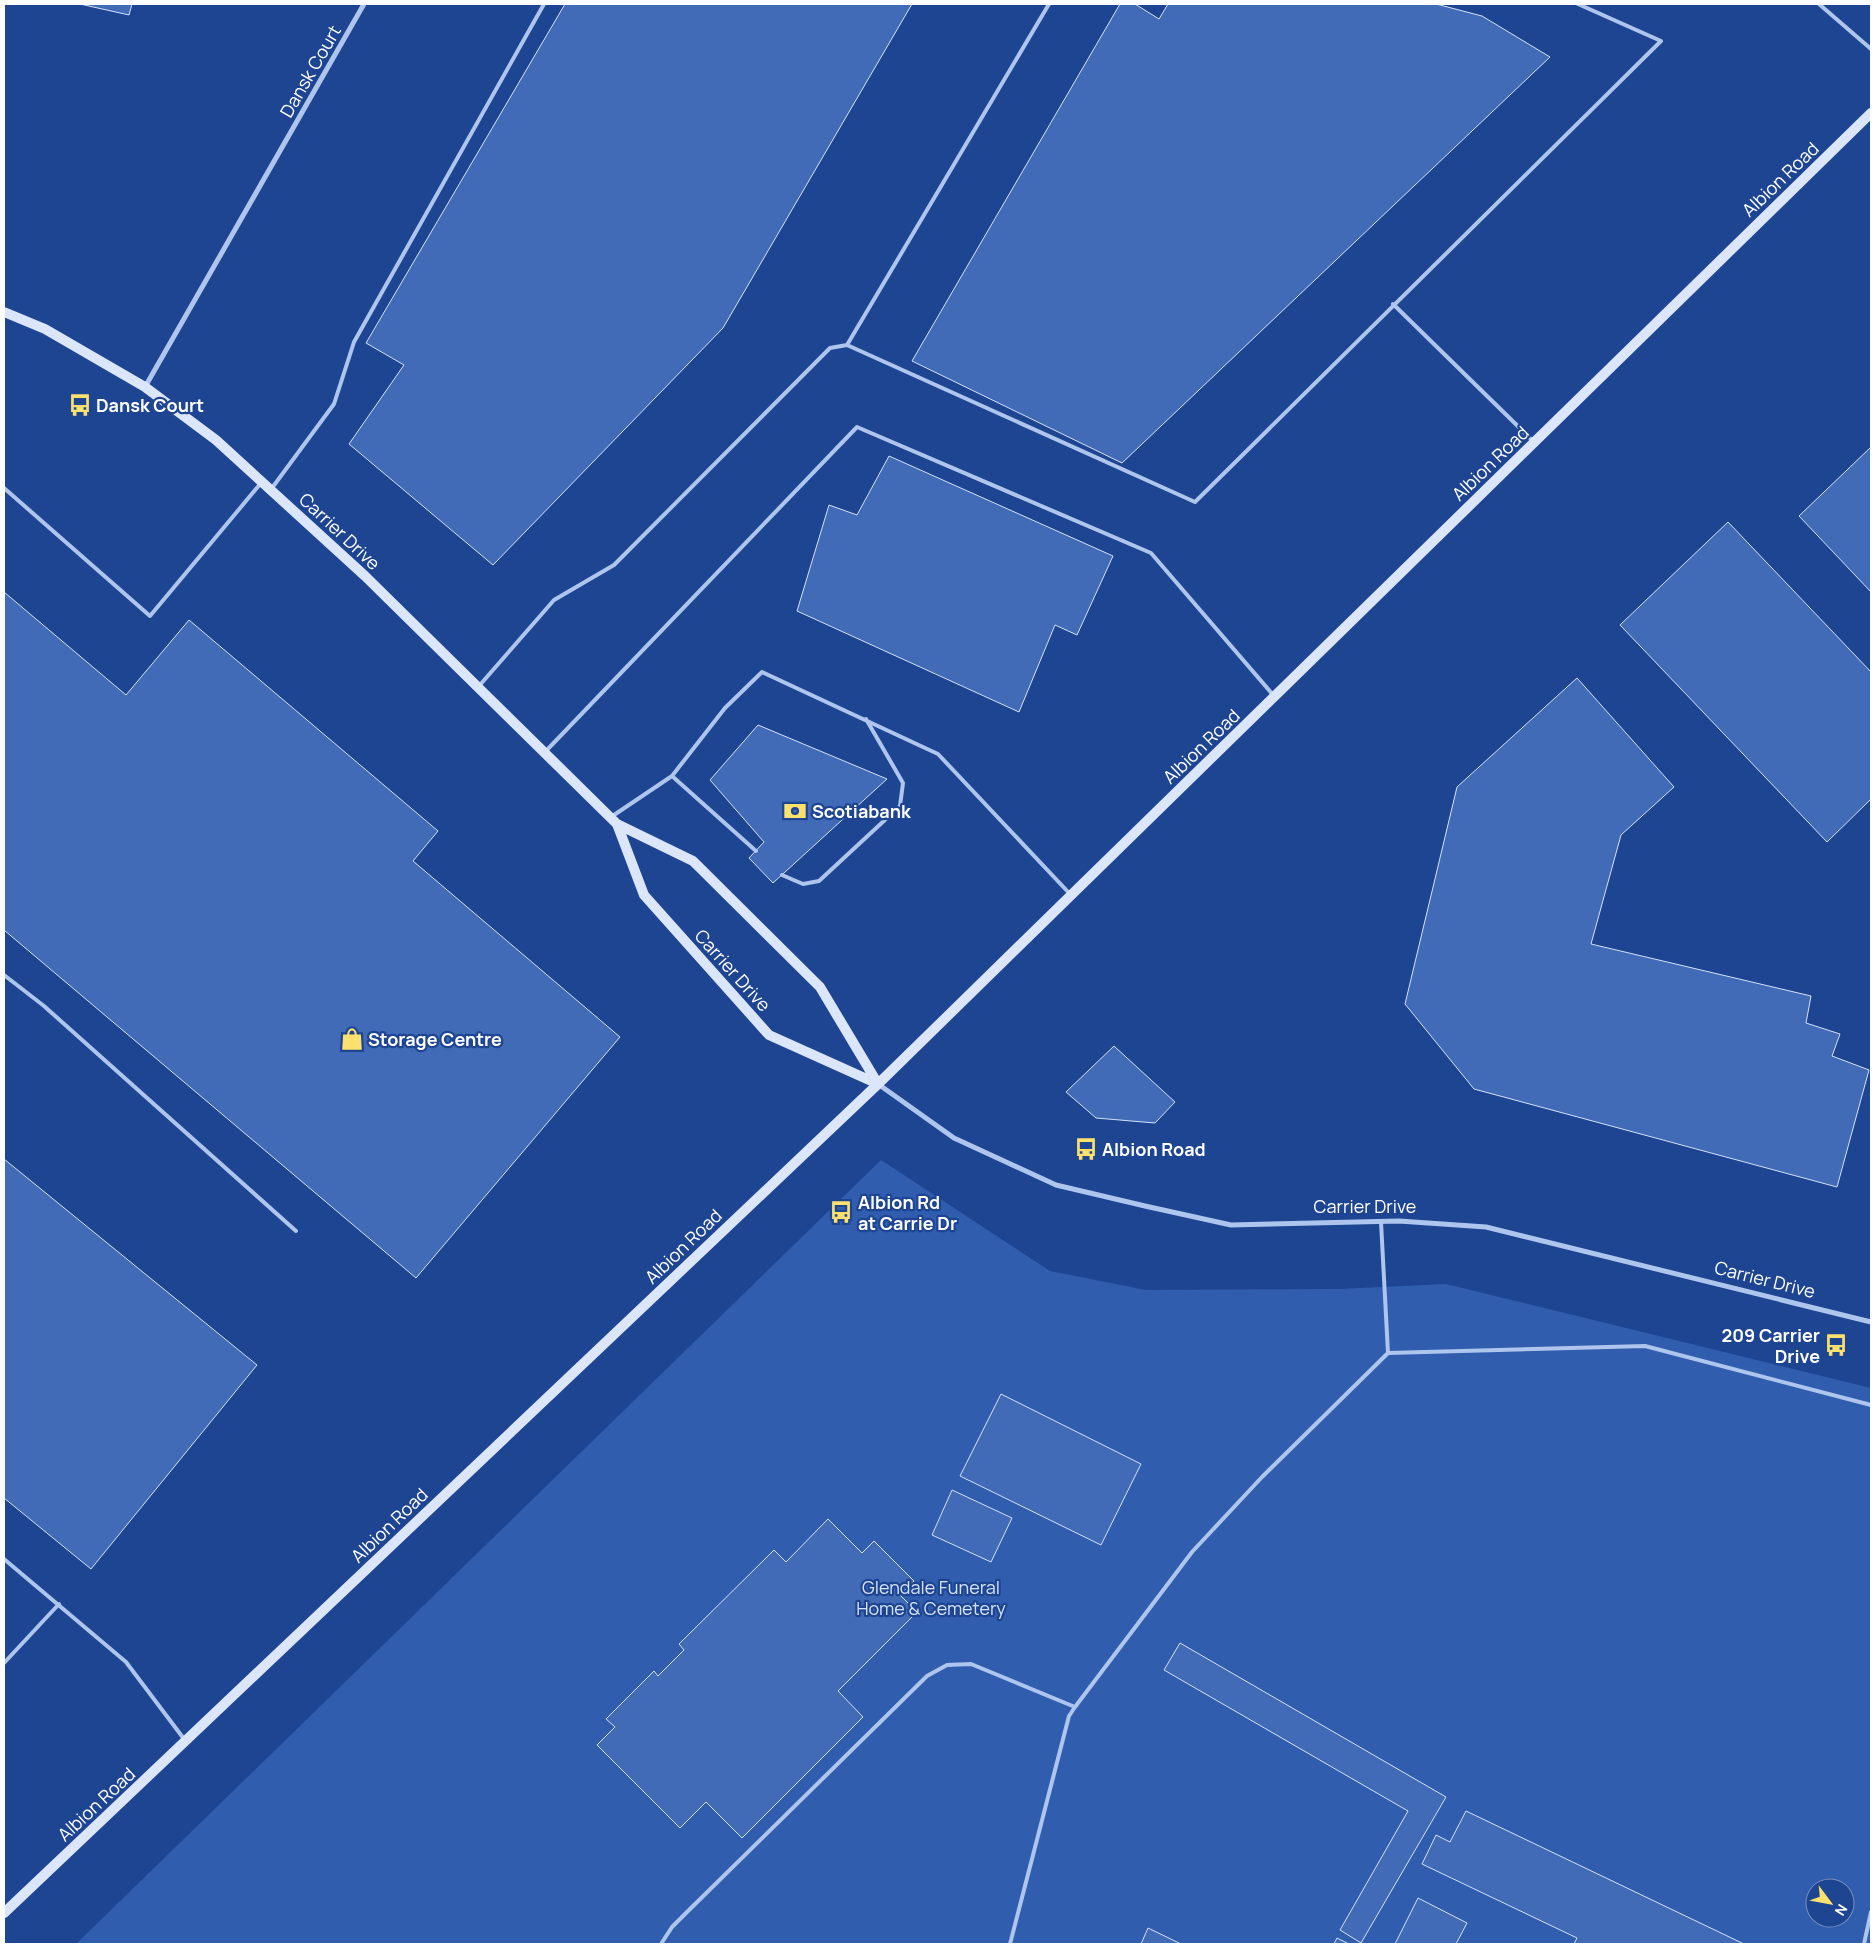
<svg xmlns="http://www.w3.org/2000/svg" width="1875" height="1948" font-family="Manrope,sans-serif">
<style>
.green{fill:#315daf;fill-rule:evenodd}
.building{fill:#426bb7;stroke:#d4e2fa}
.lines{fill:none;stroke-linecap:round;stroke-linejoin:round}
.lane{stroke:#aec5ee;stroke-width:4}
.street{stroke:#aec5ee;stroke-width:5}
.secondary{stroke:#dbe6fa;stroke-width:10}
.labels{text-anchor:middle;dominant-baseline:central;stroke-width:4.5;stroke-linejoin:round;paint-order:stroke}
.street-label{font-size:18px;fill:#fff;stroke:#1e4592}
.poi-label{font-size:18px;font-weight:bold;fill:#fff;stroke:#1e4592;text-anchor:start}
.park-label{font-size:18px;fill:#d4e2fa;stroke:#1e4592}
</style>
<rect width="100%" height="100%" fill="#1e4592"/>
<path class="green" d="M881,1160l169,111 96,19 193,-1 107,-5 425,104v556h-1795zM1815,1888h30v30h-30z"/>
<path class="building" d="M80,4h52l-3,11z
M565,4h347l-189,324 -230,237 -144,-121 55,-79 -38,-22z
M1120,4h15l24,15 9,-15h268l46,12 68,41 -428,406 -210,-102z
M1871,447v145l-72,-76z
M889,456l224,100 -36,79 -22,-10 -36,87 -222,-101 32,-106 28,10z
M1728,522l143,150v127l-44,43 -207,-217z
M4,592l122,103 63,-75 249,211 -25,30 207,176 -204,241 -412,-348z
M1577,678l97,109 -53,48 -30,109 220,52 -5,27 34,11 -8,22 37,14 -32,117 -363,-98 -69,-85 52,-217z
M758,725l129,54 -114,104 -24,-25 15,-16 -54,-62z
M1114,1046l61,56 -20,21 -59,-5 -30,-26z
M4,1159l253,206 -166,204 -87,-71z
M1001,1394l140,70 -40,81 -141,-69z
M952,1490l60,28 -21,44 -59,-27z
M828,1519l34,34 12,-12 40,40 -14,14 17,17 -79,79 25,26 -121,121 -36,-36 -26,26 -83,-83 18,-18 -9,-8 48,-48 4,5 26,-26 -5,-6 95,-94 12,12z
M1180,1643l266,154 -85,146 -21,-13 68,-119 -244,-141z
M1466,1811l278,133h-170l3,-6 -155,-74 14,-29 14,7z
M1418,1898l49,25 -11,21h-61z
M1148,1928l33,16h-40z
M1337,1938l12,6h-15z"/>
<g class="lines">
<path class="lane" d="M1049,4l-202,341 348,157 466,-461 -83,-37
M1819,4l52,45
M1393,304l140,137
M4,488l146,128 111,-133
M272,488l62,-84 20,-62 190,-338
M479,686l75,-86 60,-35 216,-217 17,-3
M545,752l312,-325 294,126 123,143
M672,776l84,75
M611,817l61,-41 53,-68 37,-36 176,82 132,140
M782,875l21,9 16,-3 81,-75 3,-23 -37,-64
M4,975l40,31 252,225
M1381,1222l7,131
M4,1559l122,103 58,77
M4,1663l55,-59
M661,1944l11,-17 14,-14 241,-237 20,-11 24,-1 104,43
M1010,1944l59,-228 6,-9 117,-155 70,-75 126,-124 257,-7 226,59
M1864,1944l7,-32"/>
<path class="street" d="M145,387l219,-383
M878,1084l76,54 102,47 89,21 86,19 168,-4 87,6 385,95"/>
<path class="secondary" d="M4,312l41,17 100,58 71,53 149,136 252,248 76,37 127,126 58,97
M617,824l27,71 125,140 109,49
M4,1913l874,-829 993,-971"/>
</g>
<defs>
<symbol id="bus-bare" viewBox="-9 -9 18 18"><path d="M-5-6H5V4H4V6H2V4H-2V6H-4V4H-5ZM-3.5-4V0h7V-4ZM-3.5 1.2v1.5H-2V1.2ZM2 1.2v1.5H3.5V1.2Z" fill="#fde16e" stroke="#1e4592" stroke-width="2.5" paint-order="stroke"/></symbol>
<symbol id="bank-bare" viewBox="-9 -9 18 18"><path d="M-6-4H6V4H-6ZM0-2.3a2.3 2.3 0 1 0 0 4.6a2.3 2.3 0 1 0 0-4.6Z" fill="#fde16e" stroke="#1e4592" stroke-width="2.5" paint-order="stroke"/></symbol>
<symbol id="shop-bare" viewBox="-9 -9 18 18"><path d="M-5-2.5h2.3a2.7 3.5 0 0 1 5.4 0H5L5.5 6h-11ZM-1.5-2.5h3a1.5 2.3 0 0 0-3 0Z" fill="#fde16e" stroke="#1e4592" stroke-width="2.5" paint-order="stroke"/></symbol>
</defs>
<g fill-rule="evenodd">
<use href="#bus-bare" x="64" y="389" width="32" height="32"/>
<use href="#bank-bare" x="779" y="795" width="32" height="32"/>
<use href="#shop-bare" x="336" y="1023" width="32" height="32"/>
<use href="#bus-bare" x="1070" y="1133" width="32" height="32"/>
<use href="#bus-bare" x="825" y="1196" width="32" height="32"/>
<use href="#bus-bare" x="1820" y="1329" width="32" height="32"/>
</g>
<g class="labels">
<g class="street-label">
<text transform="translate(310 71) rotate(-60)">Dansk Court</text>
<text transform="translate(1780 179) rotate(-44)">Albion Road</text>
<text transform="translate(1490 463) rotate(-44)">Albion Road</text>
<text transform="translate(340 531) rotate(43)">Carrier Drive</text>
<text transform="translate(1201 746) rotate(-44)">Albion Road</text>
<text transform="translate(733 970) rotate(48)">Carrier Drive</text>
<text x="1365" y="1206">Carrier Drive</text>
<text transform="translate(683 1246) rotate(-44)">Albion Road</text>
<text transform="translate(1765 1279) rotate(14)">Carrier Drive</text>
<text transform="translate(389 1525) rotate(-44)">Albion Road</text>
<text transform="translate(96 1804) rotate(-43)">Albion Road</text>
</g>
<g class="poi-label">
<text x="96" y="405">Dansk Court</text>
<text x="812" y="811">Scotiabank</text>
<text x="368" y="1039">Storage Centre</text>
<text x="1102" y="1149">Albion Road</text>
<text x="858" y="1202">Albion Rd<tspan x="858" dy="21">at Carrie Dr</tspan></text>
<text x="1820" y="1335" text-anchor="end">209 Carrier<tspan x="1820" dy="21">Drive</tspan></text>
</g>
<g class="park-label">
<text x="931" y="1587">Glendale Funeral<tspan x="931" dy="21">Home &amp; Cemetery</tspan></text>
</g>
</g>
<rect width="1875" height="1948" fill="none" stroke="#ffffff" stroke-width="10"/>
<g transform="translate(1830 1903) rotate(122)"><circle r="24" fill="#1e4592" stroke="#788fbe"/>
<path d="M0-4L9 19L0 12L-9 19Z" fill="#fde16e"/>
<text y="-8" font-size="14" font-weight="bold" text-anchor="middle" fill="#ffffff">N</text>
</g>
</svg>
